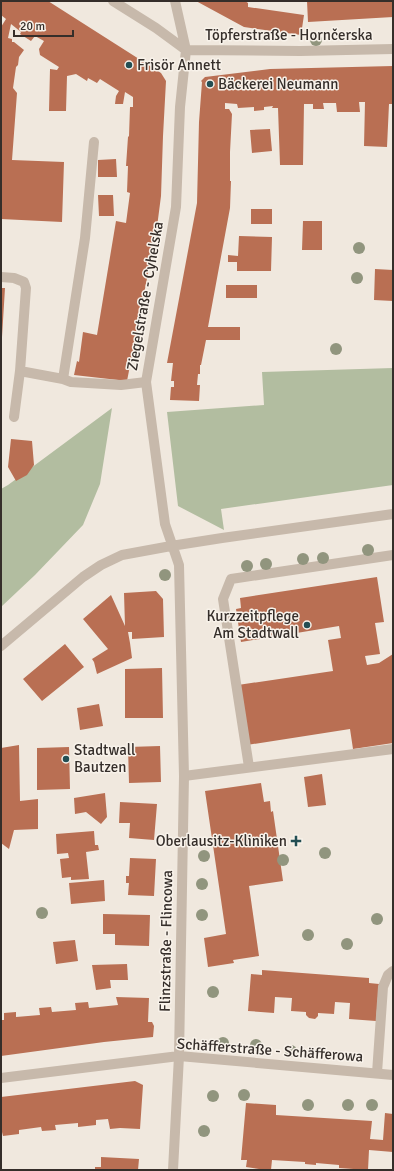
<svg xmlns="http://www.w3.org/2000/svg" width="394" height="1171" font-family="Signika,sans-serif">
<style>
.green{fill:#b2bda0}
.building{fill:#b96f53}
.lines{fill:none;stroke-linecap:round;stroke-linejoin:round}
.service{stroke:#c7b9ab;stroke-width:10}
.minor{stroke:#c7b9ab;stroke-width:10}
.tree{fill:#91957e}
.poi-dot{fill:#234e53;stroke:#f8f2ea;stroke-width:1.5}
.labels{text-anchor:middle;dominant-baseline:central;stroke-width:3;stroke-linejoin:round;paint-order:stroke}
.street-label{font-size:15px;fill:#352e2a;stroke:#f8f2ea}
.poi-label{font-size:15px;fill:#352e2a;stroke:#f8f2ea;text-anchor:start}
</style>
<rect width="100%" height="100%" fill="#f0e8de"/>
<path class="green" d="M393,368v117l-172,24 3,21 -46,-24 -11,-94 97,-7 -2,-33z
M112,408l-12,76 -17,41 -48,50 -34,32v-118l7,-4z"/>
<path class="building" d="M1,1h47l113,72 5,8 -3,55 -2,60 -4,31 -30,154 -53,-6 3,-14 2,1 4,-30 14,3 19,-114 10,2 4,-30 -3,-1 1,-26h-2l2,-29 1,-1 1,-29h3v-10l-8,-5 -2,12h-8l1,-8 3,-5 -19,-12 -3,4 -9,-5 -1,3 -11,-7 -9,2 -1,35h-17l1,-42 7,1 2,-3 -19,-12 -1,-6 5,-8 -9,-5 -4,5 -11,-7 1,-2 -10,-8 -3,14 4,1v3h2l10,8 -5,7 -1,8 -2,2 -3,21 4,5 -5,67 52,2 -2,60 -61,-3v-192l5,-8 -5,-4z
M196,1h49l3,2v4l56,8 -3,20 -57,-8z
M307,1h86v16l-85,5z
M393,66v38h-4l-2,43 -23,-1 1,-44h-6l1,10h-23l-1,-9h-13l1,6h-11v-5h-9l-1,61h-23l-2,-57h-6l1,-2 -9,1v3l-10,1v-4l-16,1 -1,-4 -12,-1v6h4l3,5 -2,38v29h1l-1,27 -22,119h32v13h-34l-5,25h-1v9h-2l-1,11h3l-1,16 -29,-1 1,-13h3v-6h-3l2,-18h-6l30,-160 2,-81 3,-40 -1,-1 4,-4 65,-8z
M270,129l2,22 -20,2 -2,-23z
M116,159l1,18h-19v-17z
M98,195h15l1,21h-15z
M251,209h21v15h-21z
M303,221h19v29h-20z
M239,236l33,1 -1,34h-34v-9h-9v-7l10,1z
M375,269l18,1v31l-19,-1z
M226,285h31v13h-31z
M1,288h4l-3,49h-1z
M11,439l21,2 2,24 -7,10 -11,6 -8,-14z
M377,577l7,45 -9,1 5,31 -15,2 2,9 12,-2 14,-9v89l-40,6 -3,-20 -103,16 -9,-60 95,-14 -5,-31 13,-2 -2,-12 -98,16 -5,-33 5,-1 -1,-10z
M156,591l7,8 1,38 -32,2v-7h-4l2,11 2,15 -35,16 -3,-12 -2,-3 16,-10 -25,-30 28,-24 14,31 -1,-33z
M65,644l19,23 -42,34 -19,-22z
M162,668l1,50h-38v-49z
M99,704l4,22 -23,4 -3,-22z
M19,745l1,56 18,-2v30l-24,1 -5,19 -8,-6v-95z
M160,746l1,36 -32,1 -1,-36z
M69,747l1,42 -33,1v-42z
M322,774l4,31 -18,2 -4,-30z
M261,783l3,19 6,-1 1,11 2,-1 10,70 -34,5 10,70 -26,4 1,3 -26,4 -4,-29 22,-4 -21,-143z
M105,793l2,24 -6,7 -15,-12 -11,2 -1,-16z
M120,802l37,2 -3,36 -25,-2 1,-15h-11z
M94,831l1,14h3l1,5 -13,2 3,27 -18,1v-3l-9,1 -2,-19 9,-1 -1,-5 -11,1 -1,-20z
M130,858l26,1 -2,37 -26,-1 1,-12h-3v-7h3z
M104,880l1,21 -34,3 -2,-21z
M103,914l47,1 -1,31 -34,-1v-11h-12z
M75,940l3,21 -22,3 -3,-22z
M127,964l1,16h-18l1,8 -15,2 -4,-25z
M262,970l107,8v5l10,1 -3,37 -27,-2 1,-16 -15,-1 -1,12 -16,-1v3l-3,3 -6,-1 -3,-3v-3l-15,-1 1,-13 -17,-1 -1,16 -26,-2 3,-37 11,1z
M116,997l33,1 -1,24h4l2,4 -1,11 -49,5 -103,14v-36h3v-7l12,-1v5l24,-2 -1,-7 12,-1 1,5 24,-2 -1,-7 13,-1 1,6 29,-3z
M135,1081l8,4 -3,44 -20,-1 -10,1 -2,-10 -12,1v5l-18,2v-4l-23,2 1,5 -14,1 -1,-4 -22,3v4l-16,2 -1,-4h-1v-35z
M246,1103l30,2v10l96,6 -2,18 13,1 2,-27 8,1v38l-24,-2 -1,20 -29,-2v-3l-23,-2v2l-11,-1v-2l-33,-2 -1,10h-12v-1l-13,-2 1,-7h-6z
M101,1157l38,2 -1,11h-43v-3h6z"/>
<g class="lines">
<path class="service" d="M94,142l-9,96 -22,141 8,3 50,3 25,-3
M1,277l13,1 10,4 2,6 -6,83 43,8
M14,417l6,-46
M249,767l-26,-168 8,-20 162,-24
M184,776l209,-27
M377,1073l6,-86 5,-12 5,-4"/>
<path class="minor" d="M113,1l43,27 30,22
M186,50l114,1 93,-2
M1,646l82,-69 18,-12 21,-10 49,-9 51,-8 171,-24
M1,1078l178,-22 214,19
M173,1170l6,-114 5,-280 -5,-211 -14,-41 -19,-142 30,-175 4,-100 6,-57 -11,-49"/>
</g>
<g class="tree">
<circle cx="316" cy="40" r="6"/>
<circle cx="359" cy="248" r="6"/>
<circle cx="357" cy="278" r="6"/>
<circle cx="336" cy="349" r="6"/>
<circle cx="368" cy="550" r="6"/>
<circle cx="323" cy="558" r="6"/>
<circle cx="303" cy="559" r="6"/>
<circle cx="266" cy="564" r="6"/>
<circle cx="247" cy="566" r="6"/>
<circle cx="165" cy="575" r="6"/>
<circle cx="325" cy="853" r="6"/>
<circle cx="204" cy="856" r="6"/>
<circle cx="283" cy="860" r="6"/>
<circle cx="202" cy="884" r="6"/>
<circle cx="42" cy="913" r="6"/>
<circle cx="202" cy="915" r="6"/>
<circle cx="377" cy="919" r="6"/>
<circle cx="308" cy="935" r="6"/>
<circle cx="347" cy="944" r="6"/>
<circle cx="213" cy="992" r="6"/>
<circle cx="223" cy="1043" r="6"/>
<circle cx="256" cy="1045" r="6"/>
<circle cx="291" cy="1051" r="6"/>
<circle cx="244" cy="1095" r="6"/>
<circle cx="213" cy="1096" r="6"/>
<circle cx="308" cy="1105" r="6"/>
<circle cx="348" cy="1105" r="6"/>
<circle cx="372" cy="1105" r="6"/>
<circle cx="204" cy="1131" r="6"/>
</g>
<g class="poi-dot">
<circle cx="129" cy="65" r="4"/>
<circle cx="210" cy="84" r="4"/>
<circle cx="307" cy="625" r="4"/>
<circle cx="66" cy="759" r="4"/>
<path d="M294 835h4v4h4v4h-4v4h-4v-4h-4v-4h4z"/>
</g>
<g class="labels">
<g class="street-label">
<text x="289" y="35">Töpferstraße - Hornčerska</text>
<text transform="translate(145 296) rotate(-80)">Ziegelstraße - Cyhelska</text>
<text transform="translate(166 941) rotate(-89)">Flinzstraße - Flincowa</text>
<text transform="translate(270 1050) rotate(4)">Schäfferstraße - Schäfferowa</text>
</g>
<g class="poi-label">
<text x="137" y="65">Frisör Annett</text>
<text x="218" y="84">Bäckerei Neumann</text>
<text x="299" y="616" text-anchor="end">Kurzzeitpflege<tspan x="299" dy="17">Am Stadtwall</tspan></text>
<text x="74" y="750">Stadtwall<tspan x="74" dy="17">Bautzen</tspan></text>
<text x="287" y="841" text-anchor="end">Oberlausitz-Kliniken</text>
</g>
</g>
<rect width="394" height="1171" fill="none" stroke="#352e2a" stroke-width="4"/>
<path d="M14 30v6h59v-6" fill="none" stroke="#352e2a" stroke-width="2"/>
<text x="20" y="30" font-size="12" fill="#352e2a" stroke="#f8f2ea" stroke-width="3" paint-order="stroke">20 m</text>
</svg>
